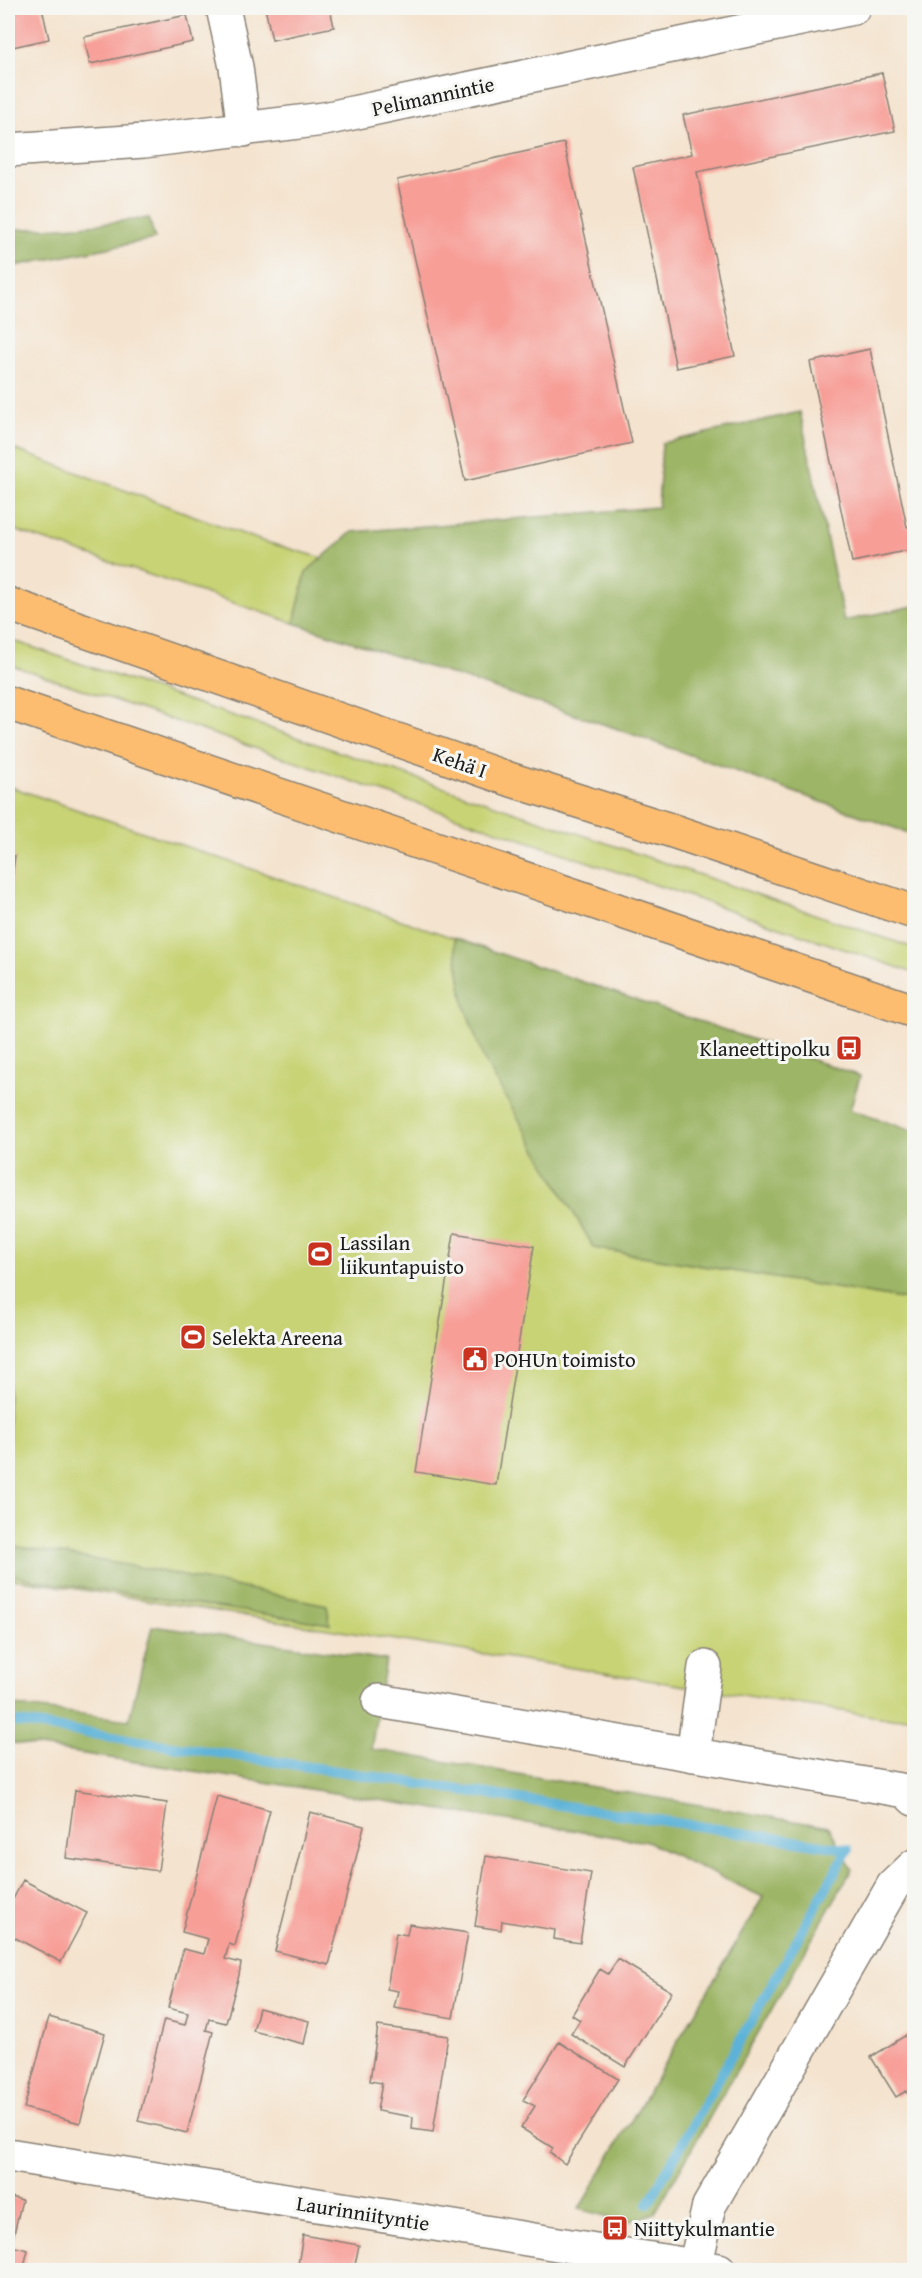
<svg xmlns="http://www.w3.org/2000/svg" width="922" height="2278" font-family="'Gentium Book Plus',serif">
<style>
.green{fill:#c7d375;stroke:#727848;stroke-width:1.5}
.forest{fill:#9db566;stroke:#5c6841;stroke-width:1.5}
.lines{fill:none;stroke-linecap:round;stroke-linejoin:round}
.stream{stroke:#5cb2d8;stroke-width:10}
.building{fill:#f79e97}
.minor-casing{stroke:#888075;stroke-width:36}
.highway-casing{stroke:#888075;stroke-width:36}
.minor{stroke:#fff;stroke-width:33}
.highway{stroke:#fcbd6f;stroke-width:33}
.labels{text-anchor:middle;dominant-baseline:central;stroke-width:6;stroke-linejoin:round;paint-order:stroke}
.street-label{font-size:21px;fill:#1c1c1c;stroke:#f6f6f2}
.poi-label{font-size:21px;fill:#1c1c1c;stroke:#f6f6f2;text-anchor:start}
</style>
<rect width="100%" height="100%" fill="#f6f6f2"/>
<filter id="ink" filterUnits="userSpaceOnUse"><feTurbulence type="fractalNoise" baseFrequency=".0167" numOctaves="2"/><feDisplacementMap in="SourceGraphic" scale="12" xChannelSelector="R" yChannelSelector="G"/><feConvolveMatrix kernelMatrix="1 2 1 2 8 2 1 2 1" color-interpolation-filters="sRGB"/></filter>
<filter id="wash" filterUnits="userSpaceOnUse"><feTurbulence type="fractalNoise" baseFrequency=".008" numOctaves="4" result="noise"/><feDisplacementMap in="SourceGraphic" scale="24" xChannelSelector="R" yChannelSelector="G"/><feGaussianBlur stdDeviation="1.35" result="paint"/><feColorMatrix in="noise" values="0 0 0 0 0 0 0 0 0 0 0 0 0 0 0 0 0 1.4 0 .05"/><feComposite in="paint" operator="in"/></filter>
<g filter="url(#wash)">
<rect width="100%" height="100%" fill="#f4e3ce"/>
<path class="green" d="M8,447l254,94 61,17 -17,14 -12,51 -286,-95z
M8,639l906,309v25l-906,-309z
M8,786l446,152 10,66 130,244 320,53v403l-5,12 -17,3 -884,-141z"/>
<path class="forest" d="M149,218l6,21 -147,28v-37l72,-4z
M800,412l44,209 70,-15v229l-305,-109 -315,-103 12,-51 46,-40 306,-25 4,-64z
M454,938l406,138 -10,34 64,21v170l-320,-53 -111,-190 -19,-54z
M8,1545l142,24 177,36 3,19 -291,-43 -31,-7z
M152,1626l234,34 -15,89 458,78 23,42 -197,344 -27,9 -49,-13 184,-312 -116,-55 -639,-100v-37l121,15z"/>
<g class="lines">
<path class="stream" d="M8,1721l840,128 -200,355"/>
</g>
<g id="blocks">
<path class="building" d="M8,8h34l7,31 -41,9z
M265,8h65l4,19 -62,13z
M187,15l6,27 -103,22 -6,-27z
M882,73l13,58 -198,41 38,184 -59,12 -43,-201 59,-13 -9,-39z
M564,143l68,300 -167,38 -68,-301z
M870,349l37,178 7,-1v38l-4,-14 -58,12 -42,-200z
M8,855l7,1 -4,29h-3z
M454,1233l80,13 -38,239 -80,-13z
M75,1790l92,13 -9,68 -92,-13z
M217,1796l53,14 -35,136 -6,-2 -4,15 16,4 -2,12 -13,48 -17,-4 -3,11 7,2 -26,101 -49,-12 26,-101 21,5 3,-12 -20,-5 15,-59 21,5 4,-15 -26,-7z
M310,1812l54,14 -35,139 -54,-14z
M486,1856l105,17 -11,70 -26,-4 1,-9 -53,-9 -1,9 -26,-4z
M23,1880l64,33 -26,49 -53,-28v-25z
M409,1924l59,9 -15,85 -59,-10 4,-17 -11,-2 9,-56 11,2z
M618,1959l54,33 -47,75 -54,-33 9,-14 -8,-5 28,-46 8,5z
M259,2008l50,13 -5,23 -51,-13z
M49,2017l56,16 -25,90 -56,-15z
M378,2026l70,10 -15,96 -21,-3 1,-12 -36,-6 5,-28 -12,-2z
M914,2030v75l-8,-14 -10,6 -25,-40z
M559,2042l59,37 -53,85 -15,-11 3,-5 -32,-20 14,-22 -12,-6z
M8,2196l14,4 -11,46 17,4 -5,20h-15z
M303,2235l56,10 -5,25h-57z"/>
</g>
</g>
<g filter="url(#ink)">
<use href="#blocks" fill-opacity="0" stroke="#888075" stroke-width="1.5"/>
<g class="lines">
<defs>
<path id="minor" d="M223,8l13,59 8,63
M8,150l136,-9 180,-22 529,-111
M379,1701l527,90 8,8
M693,1755l12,-88
M8,2155l711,115
M695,2267l14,-61 184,-320 21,-20"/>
<path id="highway" d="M8,604l504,176 158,50 244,82
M8,703l906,308"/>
</defs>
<use href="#minor" class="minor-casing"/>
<use href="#highway" class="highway-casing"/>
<use href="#minor" class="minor"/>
<use href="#highway" class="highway"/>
</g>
</g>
<defs>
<symbol id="bus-square" viewBox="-11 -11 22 22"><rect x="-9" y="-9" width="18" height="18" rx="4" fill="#c8321e" stroke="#f6f6f2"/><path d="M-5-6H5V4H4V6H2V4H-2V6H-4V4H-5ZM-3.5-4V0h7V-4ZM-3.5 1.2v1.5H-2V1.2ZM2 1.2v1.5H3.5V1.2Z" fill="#fff"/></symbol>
<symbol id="stadium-square" viewBox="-11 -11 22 22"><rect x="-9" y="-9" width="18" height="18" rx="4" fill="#c8321e" stroke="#f6f6f2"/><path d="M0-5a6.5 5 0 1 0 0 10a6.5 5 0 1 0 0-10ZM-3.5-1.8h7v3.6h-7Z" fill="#fff"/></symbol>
<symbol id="civic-square" viewBox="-11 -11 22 22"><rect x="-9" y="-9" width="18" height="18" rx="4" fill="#c8321e" stroke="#f6f6f2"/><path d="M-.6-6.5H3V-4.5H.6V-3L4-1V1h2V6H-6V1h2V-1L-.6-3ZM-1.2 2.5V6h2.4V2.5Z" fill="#fff"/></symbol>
</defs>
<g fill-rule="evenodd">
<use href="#bus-square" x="834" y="1033" width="30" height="30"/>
<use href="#stadium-square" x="305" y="1239" width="30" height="30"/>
<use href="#stadium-square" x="178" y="1322" width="30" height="30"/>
<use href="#civic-square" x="460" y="1344" width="30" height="30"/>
<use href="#bus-square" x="600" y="2213" width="30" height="30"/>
</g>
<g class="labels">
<g class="street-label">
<text transform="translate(433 96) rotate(-12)">Pelimannintie</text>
<text transform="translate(460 762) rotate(19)">Kehä I</text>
<text transform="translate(363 2213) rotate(9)">Laurinniityntie</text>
</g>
<g class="poi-label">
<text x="830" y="1048" text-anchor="end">Klaneettipolku</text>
<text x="340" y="1242">Lassilan<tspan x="340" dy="24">liikuntapuisto</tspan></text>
<text x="212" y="1337">Selekta Areena</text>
<text x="494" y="1359">POHUn toimisto</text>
<text x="634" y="2228">Niittykulmantie</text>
</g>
</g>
<rect width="922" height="2278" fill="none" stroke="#f6f6f2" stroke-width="30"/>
</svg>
